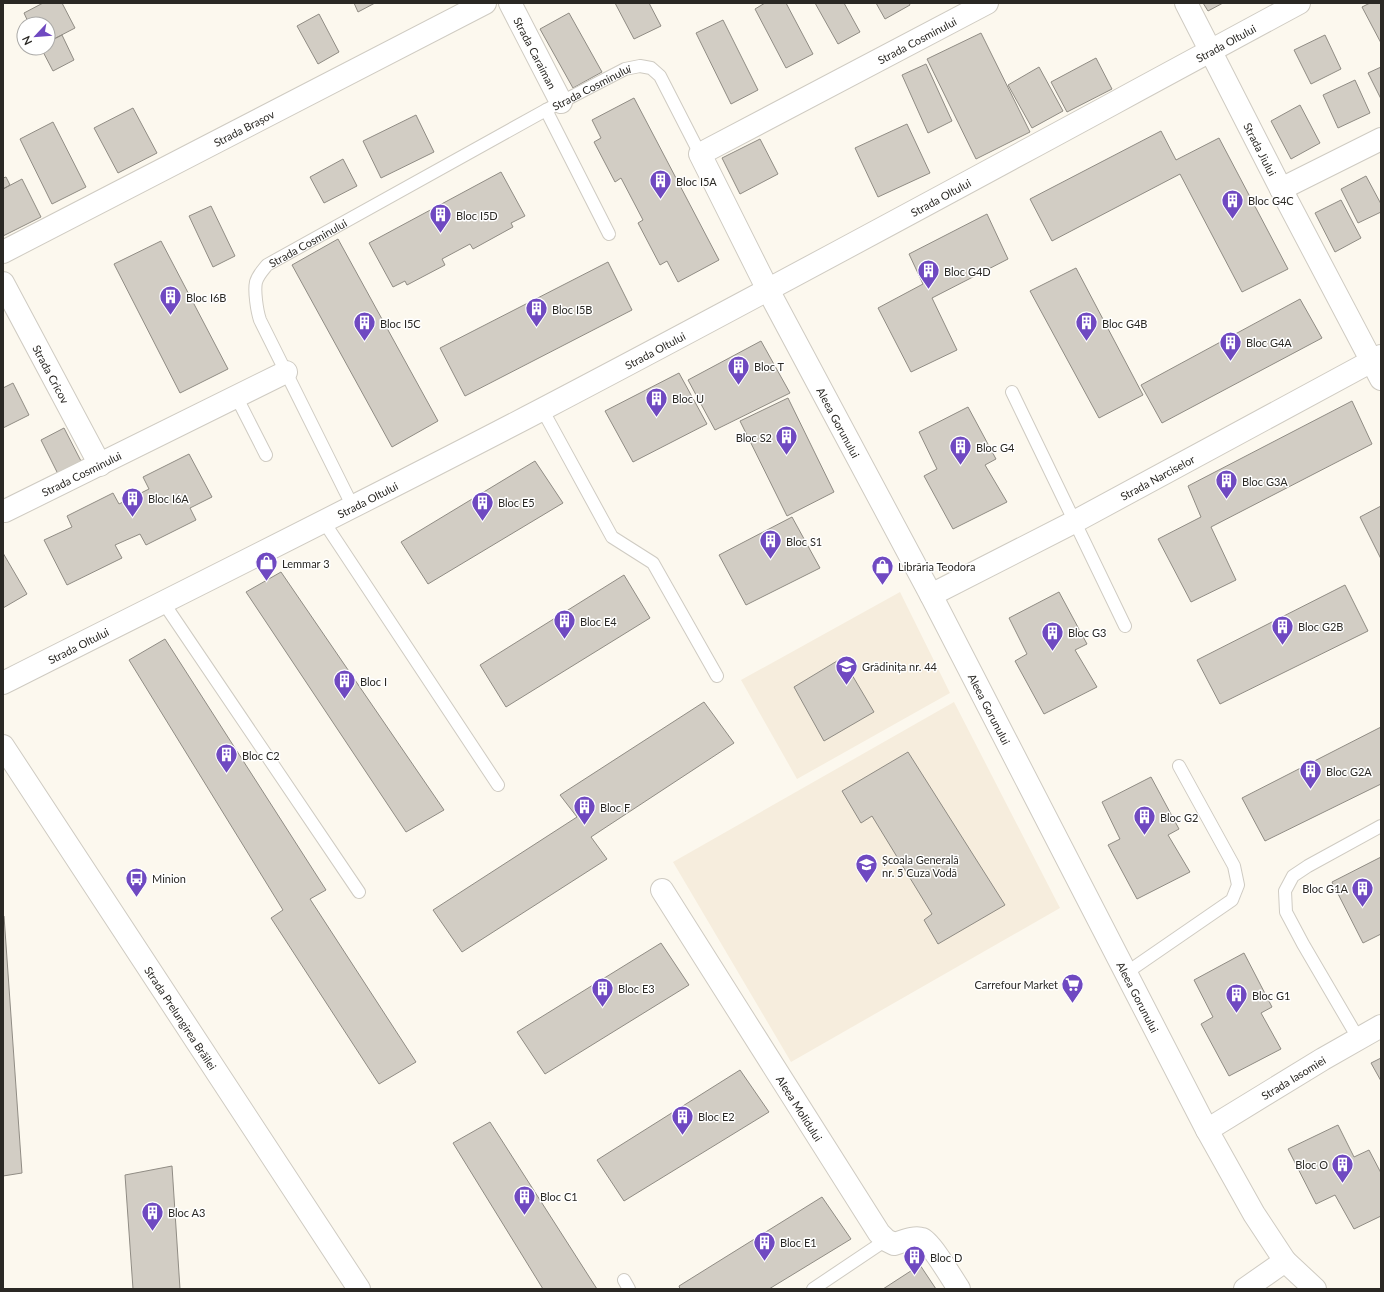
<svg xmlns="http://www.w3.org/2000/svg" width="1384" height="1292" font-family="Lato,sans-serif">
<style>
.built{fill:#f6eddd}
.building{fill:#d2cdc4;stroke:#908c84}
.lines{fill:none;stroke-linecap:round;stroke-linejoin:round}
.service-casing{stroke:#cfcbc2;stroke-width:14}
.minor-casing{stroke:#cfcbc2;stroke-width:24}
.tertiary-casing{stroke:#cfcbc2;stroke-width:24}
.secondary-casing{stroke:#cfcbc2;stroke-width:24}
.service{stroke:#fff;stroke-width:12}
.minor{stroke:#fff;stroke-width:22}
.tertiary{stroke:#fff;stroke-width:22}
.secondary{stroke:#fff;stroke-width:22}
.labels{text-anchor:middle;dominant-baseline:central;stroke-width:3;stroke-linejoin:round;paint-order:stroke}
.street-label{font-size:11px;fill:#2a2824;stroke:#fff}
.poi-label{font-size:11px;fill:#2a2824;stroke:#fff;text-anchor:start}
</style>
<rect width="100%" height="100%" fill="#fcf8ee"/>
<path class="built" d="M900,592l50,101 -153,86 -56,-99z
M954,702l106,206 -269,154 -118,-200z"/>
<path class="building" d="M43,3h19l13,25 -27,14v-18h-19l-5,-11z
M354,3h21l-17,9z
M615,3h34l12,23 -27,13z
M765,3h21l27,51 -27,14 -31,-59z
M815,3h29l16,29 -22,12z
M876,3h33l1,2 -25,14z
M1203,3h20l-15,8z
M1370,3h11v40l-19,-36z
M569,13l33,59 -29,16 -33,-59z
M319,14l20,38 -21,12 -21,-38z
M723,20l35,70 -27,14 -35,-71z
M981,33l49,99 -54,27 -49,-100z
M62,35l12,25 -21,11 -12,-23h7v-6z
M1325,35l16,34 -30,15 -17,-34z
M1096,58l16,31 -45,23 -16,-30z
M926,64l26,57 -24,12 -26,-58z
M1039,67l24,44 -31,17 -24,-43z
M1381,67v32l-13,-26z
M1355,80l15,33 -32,15 -15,-33z
M634,98l85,162 -41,22 -11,-21 -7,4 -22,-42 5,-3 -22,-42 -6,4 -21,-40 7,-4 -9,-18z
M1300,105l20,38 -29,16 -20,-38z
M133,108l24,45 -39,20 -24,-45z
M416,115l18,37 -53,26 -18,-37z
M53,122l33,65 -34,17 -32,-65z
M907,124l23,49 -52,24 -23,-49z
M1161,131l15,29 43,-22 69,131 -46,23 -62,-118 -128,67 -22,-42z
M760,139l18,35 -38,20 -18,-36z
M343,159l14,27 -33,17 -14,-26z
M501,172l24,44 -14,7 2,4 -40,22 -3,-5 -28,15 3,6 -38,20 -2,-4 -12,6 -24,-44z
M1366,176l15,28v8l-23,11 -17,-34z
M6,177l4,8 -7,4v-11z
M22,179l19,38 -38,19v-47z
M1341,200l20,38 -26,14 -20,-39z
M211,206l24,50 -22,11 -24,-51z
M987,214l21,45 -76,39 25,52 -46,22 -33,-64 45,-24 -14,-30z
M338,239l100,182 -46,26 -100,-182z
M161,241l67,128 -48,24 -66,-129z
M608,262l24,48 -167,86 -25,-48z
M1076,268l67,127 -44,23 -69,-127z
M1300,299l22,39 -160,85 -21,-38z
M761,341l29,52 -75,37 -27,-50z
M679,373l28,51 -74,38 -28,-51z
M13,383l16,32 -26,13v-40z
M788,398l46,94 -47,24 -47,-95z
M1352,401l20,43 -161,83 25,53 -45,22 -33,-63 43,-22 -13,-31z
M968,407l28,52 -11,6 22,37 -54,27 -29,-53 13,-7 -18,-37z
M64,428l18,35 -23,13 -18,-36z
M189,454l23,43 -22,11 6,12 -50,25 -6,-11 -25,11 7,13 -55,27 -23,-45 28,-13 -5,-11 46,-23 6,11 30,-15 -6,-12z
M535,461l28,42 -135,81 -27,-42z
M1381,506v53l-21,-42z
M792,517l28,51 -74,37 -27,-50z
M3,553l24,41 -24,14z
M281,572l163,238 -38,22 -160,-240z
M624,575l26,43 -144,89 -26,-42z
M1345,585l23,46 -148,73 -23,-44z
M1059,592l28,52 -12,6 22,37 -53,27 -29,-53 12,-7 -18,-36z
M165,639l161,251 -16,9 106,163 -37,22 -108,-166 12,-8 -154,-250z
M842,658l32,54 -50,29 -30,-54z
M704,702l30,41 -143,94 16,22 -145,93 -29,-42 144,-93 -17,-22z
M1381,727v57l-116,57 -23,-43z
M908,752l97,153 -67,39 -14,-24 8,-6 -60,-98 -11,7 -19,-32z
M1151,777l28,52 -11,6 22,37 -53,27 -29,-54 12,-6 -18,-37z
M1381,857v77l-18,9 -31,-61z
M3,916h1l18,257 -19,3z
M661,943l28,42 -144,89 -28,-42z
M1244,953l28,54 -11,6 20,36 -52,27 -28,-52 12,-7 -19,-37z
M1381,1058v23l-10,-18z
M740,1070l29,42 -145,89 -27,-41z
M490,1122l107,167h-54l-90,-146z
M1338,1125l16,32 15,-7 12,23v43l-27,13 -19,-34 -19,9 -28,-55z
M172,1166l8,123h-47l-8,-114z
M822,1197l29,42 -82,50h-89l-1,-3z
M920,1265l16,24h-53z"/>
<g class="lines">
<defs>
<g id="service">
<path d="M546,110l63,124"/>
<path d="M1012,392l113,234"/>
<path d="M236,396l30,59"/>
<path d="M542,409l70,128 41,26 64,113"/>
<path id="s1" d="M353,507l-93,-187c-3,-9 -6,-29 -4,-38 2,-7 7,-12 11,-17l279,-155 79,-41 15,-3 11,2 9,8 40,78"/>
<path d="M324,522l174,263"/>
<path d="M163,602l196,290"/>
<path d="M1126,973l106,-73 6,-15 -4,-19 -55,-100"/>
<path d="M1358,1038l-55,-94 -17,-32 -1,-21 8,-15 15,-10 73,-40"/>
<path d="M624,1280l5,9"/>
<path d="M813,1289l73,-49"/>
</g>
<g id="minor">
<path id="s2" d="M510,3l51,99"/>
<path id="s3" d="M1186,3l95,186 100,190"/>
<path d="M1281,189l100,-50"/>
<path id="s4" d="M3,252l482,-249"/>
<path id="s5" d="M3,283l97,182"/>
<path id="s6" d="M768,290l-68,-136 287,-151"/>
<path id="s7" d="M5,511l281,-139"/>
<path id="s8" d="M931,595l143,-73 307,-166"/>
<path id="s9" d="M662,890l217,343 7,7 8,4c8,-2 20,-8 28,-5 8,2 31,41 37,50"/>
<path id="s10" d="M1207,1130l116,-71 58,-33"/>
</g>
<g id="tertiary">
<path id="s11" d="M768,290l163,305 276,535 47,84 31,47"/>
<path id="s12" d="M3,683c180,-91 360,-180 538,-273 254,-133 506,-271 758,-407"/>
<path d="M1245,1289l40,-28 30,28"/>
</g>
<g id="secondary">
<path id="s13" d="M3,746l356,543"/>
</g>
</defs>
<use href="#service" class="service-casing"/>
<use href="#minor" class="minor-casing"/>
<use href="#tertiary" class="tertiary-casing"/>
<use href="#secondary" class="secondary-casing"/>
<use href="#service" class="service"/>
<use href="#minor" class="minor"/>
<use href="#tertiary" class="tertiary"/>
<use href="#secondary" class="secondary"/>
</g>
<defs>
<symbol id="building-pin" viewBox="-11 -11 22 30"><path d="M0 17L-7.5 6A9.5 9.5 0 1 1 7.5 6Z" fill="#6f49c1" stroke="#fff"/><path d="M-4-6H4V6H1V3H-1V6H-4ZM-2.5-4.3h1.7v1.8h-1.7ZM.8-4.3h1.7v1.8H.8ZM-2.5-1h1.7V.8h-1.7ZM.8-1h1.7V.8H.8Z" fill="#fff"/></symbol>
<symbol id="shop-pin" viewBox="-11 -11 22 30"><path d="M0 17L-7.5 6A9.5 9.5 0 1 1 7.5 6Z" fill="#6f49c1" stroke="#fff"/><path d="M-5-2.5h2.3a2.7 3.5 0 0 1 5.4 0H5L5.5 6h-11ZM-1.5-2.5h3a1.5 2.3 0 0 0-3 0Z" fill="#fff"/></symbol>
<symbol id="school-pin" viewBox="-11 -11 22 30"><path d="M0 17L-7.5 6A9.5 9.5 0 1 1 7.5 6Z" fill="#6f49c1" stroke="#fff"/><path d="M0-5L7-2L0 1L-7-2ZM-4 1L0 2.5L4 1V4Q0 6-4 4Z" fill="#fff"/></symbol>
<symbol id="bus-pin" viewBox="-11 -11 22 30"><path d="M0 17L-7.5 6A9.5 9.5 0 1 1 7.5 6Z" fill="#6f49c1" stroke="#fff"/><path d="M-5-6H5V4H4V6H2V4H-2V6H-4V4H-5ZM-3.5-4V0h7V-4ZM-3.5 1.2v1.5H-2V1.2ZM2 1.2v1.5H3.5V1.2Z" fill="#fff"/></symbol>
<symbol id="supermarket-pin" viewBox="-11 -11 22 30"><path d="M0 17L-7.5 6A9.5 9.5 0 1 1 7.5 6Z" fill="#6f49c1" stroke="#fff"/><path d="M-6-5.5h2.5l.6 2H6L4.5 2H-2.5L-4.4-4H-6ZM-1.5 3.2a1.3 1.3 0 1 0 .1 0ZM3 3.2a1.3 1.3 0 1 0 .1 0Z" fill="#fff"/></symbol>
</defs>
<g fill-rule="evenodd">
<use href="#building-pin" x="648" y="168" width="25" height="34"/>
<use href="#building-pin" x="1220" y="188" width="25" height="34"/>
<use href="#building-pin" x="428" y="202" width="25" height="34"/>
<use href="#building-pin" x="916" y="258" width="25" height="34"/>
<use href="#building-pin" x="158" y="284" width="25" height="34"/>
<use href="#building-pin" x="524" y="296" width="25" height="34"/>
<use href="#building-pin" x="352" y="310" width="25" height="34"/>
<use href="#building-pin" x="1074" y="310" width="25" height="34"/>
<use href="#building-pin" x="1218" y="330" width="25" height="34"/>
<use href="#building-pin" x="726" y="354" width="25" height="34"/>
<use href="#building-pin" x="644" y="386" width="25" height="34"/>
<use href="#building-pin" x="774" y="424" width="25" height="34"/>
<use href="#building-pin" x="948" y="434" width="25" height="34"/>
<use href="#building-pin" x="1214" y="468" width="25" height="34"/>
<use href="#building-pin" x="120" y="486" width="25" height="34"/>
<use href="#building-pin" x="470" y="490" width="25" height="34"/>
<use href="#building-pin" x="758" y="528" width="25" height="34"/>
<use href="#shop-pin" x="254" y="550" width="25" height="34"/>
<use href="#shop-pin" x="870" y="554" width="25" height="34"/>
<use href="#building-pin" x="552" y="608" width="25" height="34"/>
<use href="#building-pin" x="1270" y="614" width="25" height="34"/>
<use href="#building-pin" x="1040" y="620" width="25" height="34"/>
<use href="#school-pin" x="834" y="654" width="25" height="34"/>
<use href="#building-pin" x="332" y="668" width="25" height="34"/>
<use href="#building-pin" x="214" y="742" width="25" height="34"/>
<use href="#building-pin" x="1298" y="758" width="25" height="34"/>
<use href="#building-pin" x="572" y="794" width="25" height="34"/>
<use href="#building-pin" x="1132" y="804" width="25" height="34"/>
<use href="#school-pin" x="854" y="852" width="25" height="34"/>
<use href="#bus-pin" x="124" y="866" width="25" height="34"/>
<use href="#building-pin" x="1350" y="876" width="25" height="34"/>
<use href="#supermarket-pin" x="1060" y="972" width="25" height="34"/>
<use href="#building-pin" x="590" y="976" width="25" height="34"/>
<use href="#building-pin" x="1224" y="982" width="25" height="34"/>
<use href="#building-pin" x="670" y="1104" width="25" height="34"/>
<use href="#building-pin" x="1330" y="1152" width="25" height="34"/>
<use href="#building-pin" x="512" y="1184" width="25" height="34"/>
<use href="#building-pin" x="140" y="1200" width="25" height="34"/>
<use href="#building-pin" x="752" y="1230" width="25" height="34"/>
<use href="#building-pin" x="902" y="1244" width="25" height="34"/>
</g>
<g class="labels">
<g class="street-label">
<text stroke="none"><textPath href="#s6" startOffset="397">Strada Cosminului</textPath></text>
<text stroke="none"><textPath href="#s12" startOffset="1380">Strada Oltului</textPath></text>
<text stroke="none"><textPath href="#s2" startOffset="56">Strada Caraiman</textPath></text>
<text stroke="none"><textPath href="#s1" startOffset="638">Strada Cosminului</textPath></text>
<text stroke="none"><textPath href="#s4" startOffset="271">Strada Brașov</textPath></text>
<text stroke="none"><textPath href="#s3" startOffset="164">Strada Jiului</textPath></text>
<text stroke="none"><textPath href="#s12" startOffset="1056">Strada Oltului</textPath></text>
<text stroke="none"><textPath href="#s1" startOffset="314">Strada Cosminului</textPath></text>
<text stroke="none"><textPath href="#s12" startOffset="732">Strada Oltului</textPath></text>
<text stroke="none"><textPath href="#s5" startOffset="103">Strada Cricov</textPath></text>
<text stroke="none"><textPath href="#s11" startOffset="150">Aleea Gorunului</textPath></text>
<text stroke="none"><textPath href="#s7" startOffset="85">Strada Cosminului</textPath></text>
<text stroke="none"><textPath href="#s8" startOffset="255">Strada Narciselor</textPath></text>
<text stroke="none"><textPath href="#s12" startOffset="408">Strada Oltului</textPath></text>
<text stroke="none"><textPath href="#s12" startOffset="84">Strada Oltului</textPath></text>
<text stroke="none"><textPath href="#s11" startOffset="474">Aleea Gorunului</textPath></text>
<text stroke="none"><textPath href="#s11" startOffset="798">Aleea Gorunului</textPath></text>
<text stroke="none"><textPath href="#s13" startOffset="325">Strada Prelungirea Brăilei</textPath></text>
<text stroke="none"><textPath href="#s10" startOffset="101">Strada Iasomiei</textPath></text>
<text stroke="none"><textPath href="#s9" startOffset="258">Aleea Molidului</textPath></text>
</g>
<g class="poi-label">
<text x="676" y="181">Bloc I5A</text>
<text x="1248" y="200">Bloc G4C</text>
<text x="456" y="215">Bloc I5D</text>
<text x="944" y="271">Bloc G4D</text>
<text x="186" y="297">Bloc I6B</text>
<text x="552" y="309">Bloc I5B</text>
<text x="380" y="323">Bloc I5C</text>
<text x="1102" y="323">Bloc G4B</text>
<text x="1246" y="342">Bloc G4A</text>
<text x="754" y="366">Bloc T</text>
<text x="672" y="398">Bloc U</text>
<text x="772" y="437" text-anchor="end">Bloc S2</text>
<text x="976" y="447">Bloc G4</text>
<text x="1242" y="481">Bloc G3A</text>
<text x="148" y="498">Bloc I6A</text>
<text x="498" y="502">Bloc E5</text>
<text x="786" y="541">Bloc S1</text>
<text x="282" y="563">Lemmar 3</text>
<text x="898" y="566">Librăria Teodora</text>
<text x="580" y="621">Bloc E4</text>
<text x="1298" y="626">Bloc G2B</text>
<text x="1068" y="632">Bloc G3</text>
<text x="862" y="666">Grădinița nr. 44</text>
<text x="360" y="681">Bloc I</text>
<text x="242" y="755">Bloc C2</text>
<text x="1326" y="771">Bloc G2A</text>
<text x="600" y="807">Bloc F</text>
<text x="1160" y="817">Bloc G2</text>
<text x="882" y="859">Școala Generală<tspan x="882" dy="13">nr. 5 Cuza Vodă</tspan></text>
<text x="152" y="878">Minion</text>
<text x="1348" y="888" text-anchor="end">Bloc G1A</text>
<text x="1058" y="984" text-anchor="end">Carrefour Market</text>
<text x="618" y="988">Bloc E3</text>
<text x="1252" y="995">Bloc G1</text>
<text x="698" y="1116">Bloc E2</text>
<text x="1328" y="1164" text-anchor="end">Bloc O</text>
<text x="540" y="1196">Bloc C1</text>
<text x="168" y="1212">Bloc A3</text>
<text x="780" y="1242">Bloc E1</text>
<text x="930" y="1257">Bloc D</text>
</g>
</g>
<rect width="1384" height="1292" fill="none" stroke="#2a2824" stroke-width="8"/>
<g transform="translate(36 36) rotate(244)"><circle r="19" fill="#ffffff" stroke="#aaa9a7"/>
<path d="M0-3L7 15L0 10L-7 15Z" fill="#6f49c1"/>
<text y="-6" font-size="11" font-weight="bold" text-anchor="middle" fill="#2a2824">N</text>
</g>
</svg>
